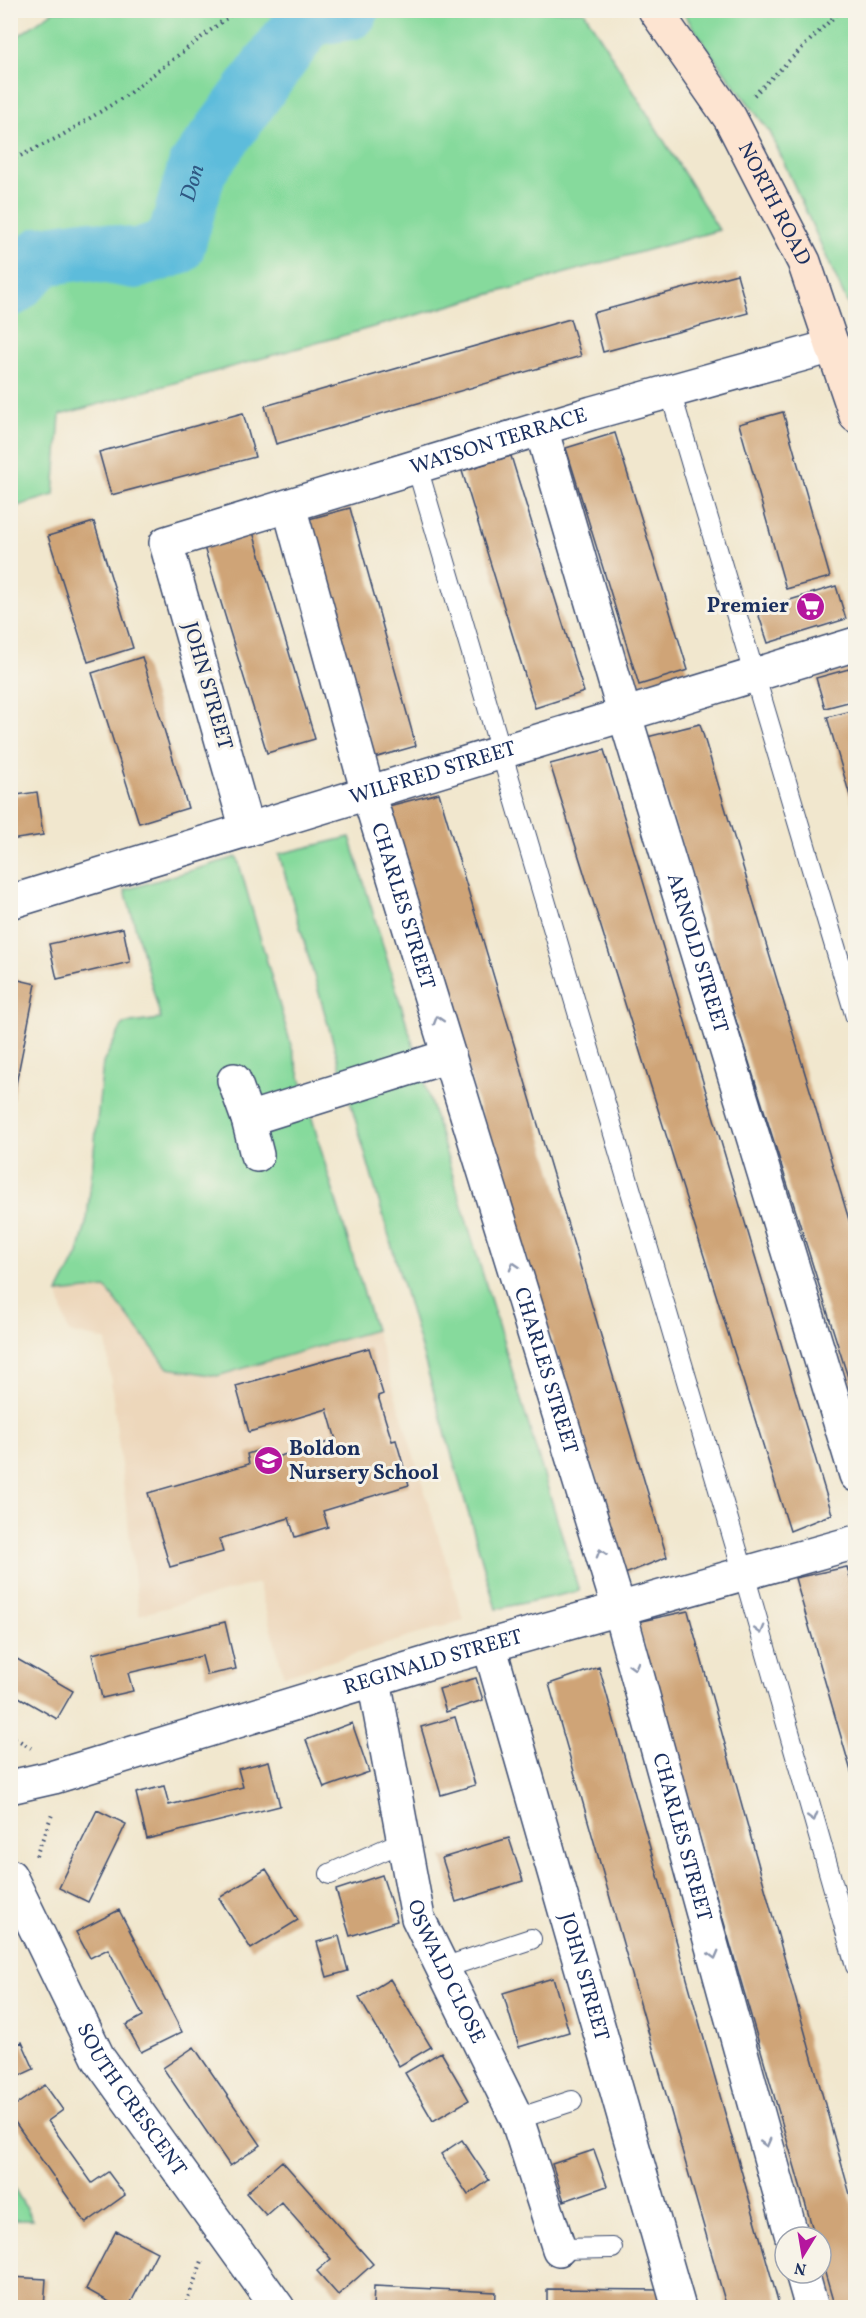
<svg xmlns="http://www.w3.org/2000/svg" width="866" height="2318" font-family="Vollkorn,serif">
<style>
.built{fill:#edd7bb}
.green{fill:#86da9c;stroke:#50847d;stroke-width:1.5}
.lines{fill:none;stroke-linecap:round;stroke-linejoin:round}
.river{stroke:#5dbcdb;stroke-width:60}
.building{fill:#cfa477}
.lane-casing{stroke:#3b4b6f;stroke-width:22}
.street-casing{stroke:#3b4b6f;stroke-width:36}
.secondary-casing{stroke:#3b4b6f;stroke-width:36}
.path{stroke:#3b4b6f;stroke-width:4;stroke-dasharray:1.5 4.5;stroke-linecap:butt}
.lane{stroke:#fff;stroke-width:20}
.street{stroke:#fff;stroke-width:33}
.secondary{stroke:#fde4d1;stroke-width:33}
.oneway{stroke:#8d97ae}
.labels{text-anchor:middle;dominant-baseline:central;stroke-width:6;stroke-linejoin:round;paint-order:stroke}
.street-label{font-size:21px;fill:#1b2f5e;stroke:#f7f3e8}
.poi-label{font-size:21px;font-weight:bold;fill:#1b2f5e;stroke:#f7f3e8;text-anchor:end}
.water-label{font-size:22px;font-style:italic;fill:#2f5984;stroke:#f7f3e8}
</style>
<rect width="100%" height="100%" fill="#f7f3e8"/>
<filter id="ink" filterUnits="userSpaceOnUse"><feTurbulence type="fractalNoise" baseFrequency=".0167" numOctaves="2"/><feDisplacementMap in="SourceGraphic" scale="12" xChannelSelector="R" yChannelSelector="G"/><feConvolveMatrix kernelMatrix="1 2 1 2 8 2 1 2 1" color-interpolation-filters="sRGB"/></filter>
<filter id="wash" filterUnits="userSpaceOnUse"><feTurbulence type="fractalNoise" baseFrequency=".008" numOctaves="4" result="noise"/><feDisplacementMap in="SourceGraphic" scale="24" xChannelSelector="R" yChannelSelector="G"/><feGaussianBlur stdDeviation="1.35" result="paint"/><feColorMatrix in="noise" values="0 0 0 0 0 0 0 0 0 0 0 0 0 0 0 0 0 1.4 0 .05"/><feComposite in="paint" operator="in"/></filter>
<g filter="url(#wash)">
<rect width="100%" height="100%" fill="#f1e7ce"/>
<path class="built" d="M328,1174l136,446 -180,56 -26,-93 -119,32 -33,-275 -38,-8 -10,-39 20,-39 9,-35z"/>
<path class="green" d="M54,11h530l135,219 -659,185 -6,80 -43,13v-467z
M682,11h173v309l-85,-188 -53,-70z
M350,837l229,754 -83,18 -217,-755z
M237,857l91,317 47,156 -158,46 -49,-8 -62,-80 -48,5 20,-39 9,-35 16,-156 20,-39 38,-5 -36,-129z
M11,2183l22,37h-22z"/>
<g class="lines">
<path class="river" id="s1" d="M10,287l33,-31 41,-6 51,9 40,-13 22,-77 111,-152 41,-7"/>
</g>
<g id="blocks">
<path class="building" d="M737,274l11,39 -145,39 -10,-39z
M570,319l11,37 -305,88 -11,-38z
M783,412l47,165 -44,12 -47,-165z
M243,413l12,44 -144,38 -12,-43z
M615,433l73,237 -49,15 -73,-237z
M511,456l73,236 -49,16 -73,-237z
M350,508l66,238 -42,12 -65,-239z
M94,522l39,126 -45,14 -40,-126z
M253,532l62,207 -48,14 -63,-206z
M836,586l10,33 -78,24 -11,-33z
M142,657l46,151 -49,15 -47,-150z
M856,667v33l-31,8 -9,-30z
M856,710v103h-1l-28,-96z
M700,724l156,519v160l-209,-666z
M604,750l228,764 -42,17 -240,-767z
M37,792l6,43 -33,5v-44z
M439,793l228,764 -42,17 -240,-767z
M123,928l7,34 -73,17 -8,-35z
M10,978l26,6 -24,120h-2z
M369,1348l14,46 -5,2 14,45 4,-1 13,45 -86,26 5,16 -33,10 -6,-19 -70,21 4,13 -53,15 -22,-74 101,-29 -2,-10 19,-6 3,11 67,-19 -9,-31 -78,23 -13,-46z
M847,1567l9,32 -1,186 -60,-207z
M688,1611l168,605v92h-21l-14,-49v-22h-6l-178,-615z
M225,1622l11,47 -29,6 -5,-19 -74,17 5,18 -31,7 -10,-44z
M10,1655l63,36 -16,28 -47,-27z
M599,1667l181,641h-53l-178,-624z
M476,1678l7,22 -37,12 -7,-23z
M455,1717l20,68 -34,10 -20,-68z
M352,1723l17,49 -45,16 -18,-48z
M269,1761l11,45 -133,33 -11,-46 28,-7 5,19 74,-18 -5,-18z
M97,1810l29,14 -38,78 -29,-14z
M509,1838l14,43 -67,21 -14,-44z
M266,1869l32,51 -47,29 -32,-51z
M382,1875l15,46 -47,15 -14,-46z
M119,1910l63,122 -41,20 -15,-27 17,-9 -35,-67 -18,9 -14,-26z
M339,1936l9,35 -21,6 -10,-35z
M553,1978l16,54 -50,15 -16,-54z
M390,1979l41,68 -32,19 -40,-68z
M22,2042l12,27 -24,11v-32z
M194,2047l67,98 -31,21 -67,-98z
M441,2052l28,48 -36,21 -28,-48z
M45,2085l18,25 -15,11 44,62 16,-11 17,23 -39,28 -76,-108v-6z
M462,2140l27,40 -21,15 -27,-41z
M594,2150l13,36 -43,15 -12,-37z
M282,2161l91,103 -35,31 -21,-24 14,-12 -50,-57 -15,13 -20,-22z
M116,2231l41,21 -29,56h-8l-34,-19z
M10,2277l36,2 -2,29h-34z
M374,2286l122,6 -1,16h-122z
M547,2289l115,1v18h-115z"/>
</g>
</g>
<g filter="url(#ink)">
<use href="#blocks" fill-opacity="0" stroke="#3b4b6f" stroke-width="1.5"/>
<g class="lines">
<defs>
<path id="lane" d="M670,391l186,626
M417,467l327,1107 112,392
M330,1874l74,-33
M443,1968l88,-29
M517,2119l55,-18
M559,2249l53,-1"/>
<g id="street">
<path id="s2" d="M541,428l84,288 231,759"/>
<path id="s3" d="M289,506l79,287 251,816 173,628"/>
<path id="s4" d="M247,830l-81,-287 426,-130 241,-67"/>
<path id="s5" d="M10,902l846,-258"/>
<path d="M234,1080l14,39 201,-63"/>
<path d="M248,1119l9,36"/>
<path id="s6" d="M489,1645l190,663"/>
<path id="s7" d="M374,1680l44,238 99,201 42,130"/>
<path id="s8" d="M10,1787l44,-10 380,-116 422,-119"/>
<path id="s9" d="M10,1876l89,183 179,249"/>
<path d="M802,2273l10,35"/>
</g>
<g id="secondary">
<path id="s10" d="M655,10l75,108 74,144 52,154"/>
</g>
</defs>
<use href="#lane" class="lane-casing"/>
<use href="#street" class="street-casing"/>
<use href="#secondary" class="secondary-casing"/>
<path class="path" d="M754,95l87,-85
M10,161l51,-25 63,-39 113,-87
M10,1735l21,13
M36,1856l17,-44
M184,2308l18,-47"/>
<use href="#lane" class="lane"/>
<use href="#street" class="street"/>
<use href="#secondary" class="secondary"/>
</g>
<defs><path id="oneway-chevron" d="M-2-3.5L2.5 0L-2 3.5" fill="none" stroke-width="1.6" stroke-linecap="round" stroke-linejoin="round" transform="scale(1.5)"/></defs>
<g class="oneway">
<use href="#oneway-chevron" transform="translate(438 1020) rotate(-107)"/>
<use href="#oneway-chevron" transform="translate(514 1266) rotate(-107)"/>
<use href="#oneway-chevron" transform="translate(601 1553) rotate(-107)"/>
<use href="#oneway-chevron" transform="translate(760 1630) rotate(74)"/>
<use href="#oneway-chevron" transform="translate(634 1666) rotate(75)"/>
<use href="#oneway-chevron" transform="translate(813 1817) rotate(74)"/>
<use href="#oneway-chevron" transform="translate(714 1955) rotate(75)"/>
<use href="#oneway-chevron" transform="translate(766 2143) rotate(75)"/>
</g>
</g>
<defs>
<symbol id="supermarket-disc" viewBox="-11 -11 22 22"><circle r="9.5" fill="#b5179e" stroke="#f7f3e8"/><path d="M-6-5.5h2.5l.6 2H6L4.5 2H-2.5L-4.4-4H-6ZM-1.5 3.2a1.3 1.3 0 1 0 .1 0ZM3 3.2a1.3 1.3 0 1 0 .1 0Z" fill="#fff"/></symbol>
<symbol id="school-disc" viewBox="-11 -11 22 22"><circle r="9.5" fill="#b5179e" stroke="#f7f3e8"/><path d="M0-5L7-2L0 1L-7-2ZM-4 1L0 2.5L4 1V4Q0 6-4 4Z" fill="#fff"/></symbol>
</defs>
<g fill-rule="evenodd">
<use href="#supermarket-disc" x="794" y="590" width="33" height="33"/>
<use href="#school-disc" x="252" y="1444" width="33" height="33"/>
</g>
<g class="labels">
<g class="street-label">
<text stroke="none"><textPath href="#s10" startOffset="228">NORTH ROAD</textPath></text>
<text stroke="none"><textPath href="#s4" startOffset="646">WATSON TERRACE</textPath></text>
<text transform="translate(207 686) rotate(74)">JOHN STREET</text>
<text stroke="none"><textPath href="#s5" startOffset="442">WILFRED STREET</textPath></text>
<text stroke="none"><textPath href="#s3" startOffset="416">CHARLES STREET</textPath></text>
<text stroke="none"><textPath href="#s2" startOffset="548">ARNOLD STREET</textPath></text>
<text stroke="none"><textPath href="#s3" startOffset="902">CHARLES STREET</textPath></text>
<text stroke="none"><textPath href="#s8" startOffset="441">REGINALD STREET</textPath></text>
<text stroke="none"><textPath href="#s3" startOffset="1388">CHARLES STREET</textPath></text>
<text stroke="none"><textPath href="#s7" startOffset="302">OSWALD CLOSE</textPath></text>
<text stroke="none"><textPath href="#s6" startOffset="345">JOHN STREET</textPath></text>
<text stroke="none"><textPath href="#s9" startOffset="255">SOUTH CRESCENT</textPath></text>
</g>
<g class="poi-label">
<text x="789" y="606">Premier</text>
<text x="289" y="1449" text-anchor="start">Boldon<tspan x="289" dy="24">Nursery School</tspan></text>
</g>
<g class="water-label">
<text stroke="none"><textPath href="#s1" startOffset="246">Don</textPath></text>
</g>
</g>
<rect width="866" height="2318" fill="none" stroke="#f7f3e8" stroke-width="36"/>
<g transform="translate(803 2255) rotate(191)"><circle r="28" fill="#f7f3e8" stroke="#9fa5b1" stroke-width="1.5"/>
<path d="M0-4.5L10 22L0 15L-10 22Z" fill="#b5179e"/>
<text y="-9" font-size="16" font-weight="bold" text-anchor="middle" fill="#1b2f5e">N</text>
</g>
</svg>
